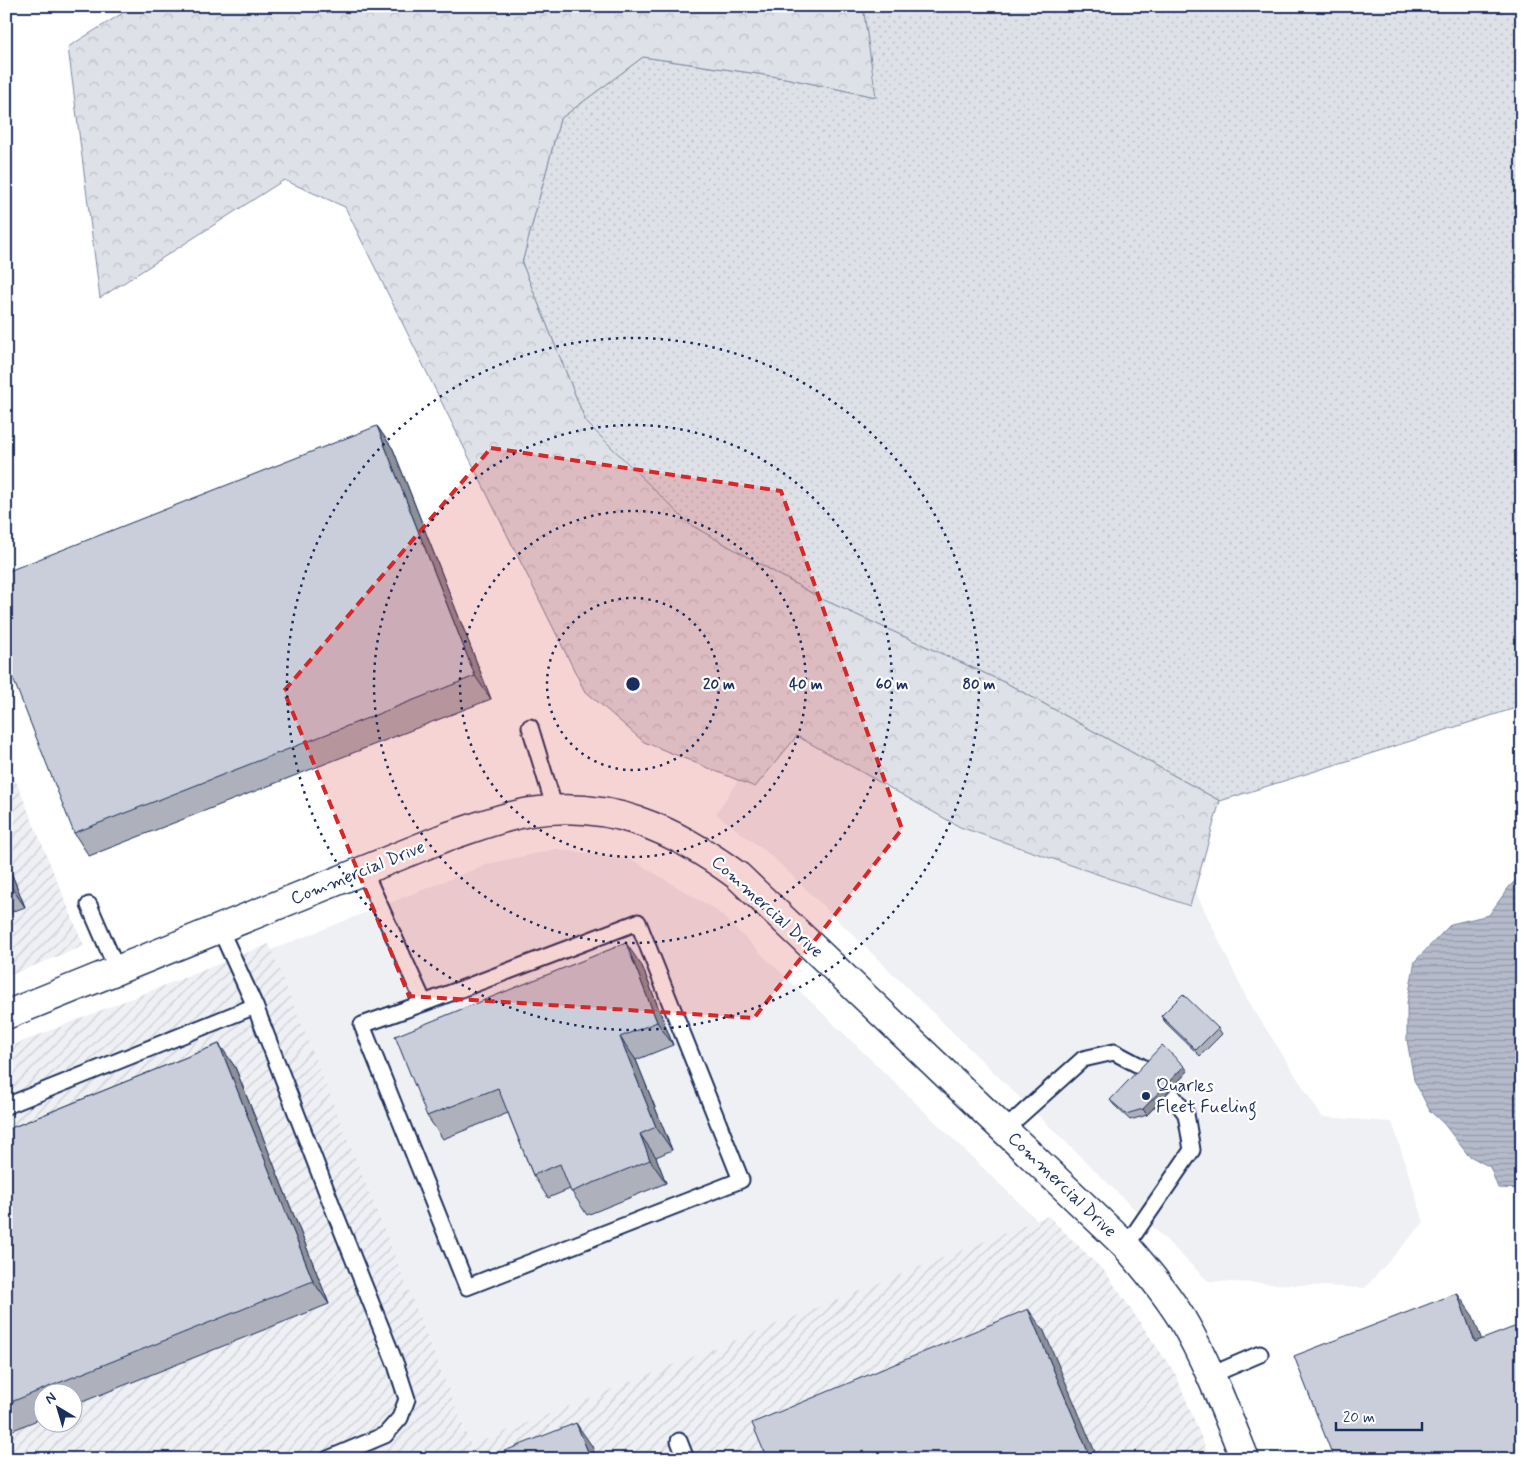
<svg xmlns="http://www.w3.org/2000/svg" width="1528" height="1465" font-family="Mynerve,sans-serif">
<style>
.built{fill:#eff0f4}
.industrial{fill:url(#industrial-furrows);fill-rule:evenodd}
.grass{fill:url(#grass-dots);stroke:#7c88a2}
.forest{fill:url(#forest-crowns);stroke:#7c88a2}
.water{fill:url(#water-rules);stroke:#77839f}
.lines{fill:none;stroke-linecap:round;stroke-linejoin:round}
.lane-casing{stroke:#1b2f5e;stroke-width:19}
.street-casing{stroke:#1b2f5e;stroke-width:31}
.lane{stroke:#fff;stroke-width:15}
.street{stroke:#fff;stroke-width:28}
.wall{fill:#aeb1bb;stroke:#1b2f5e}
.shaded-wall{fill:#8d9099;stroke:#1b2f5e}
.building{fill:#caceda;stroke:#1b2f5e}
.marked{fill:#d62828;fill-opacity:0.2;stroke:#d62828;stroke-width:4;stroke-dasharray:10 6;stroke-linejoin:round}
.ring{fill:none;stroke:#1b2f5e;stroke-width:2.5;stroke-dasharray:2.5 5}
.poi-dot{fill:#1b2f5e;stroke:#fff;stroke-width:2}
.labels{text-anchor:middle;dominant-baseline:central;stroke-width:4.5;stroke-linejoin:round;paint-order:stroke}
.street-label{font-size:18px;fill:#1b2f5e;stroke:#fff}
.poi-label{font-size:18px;fill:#1b2f5e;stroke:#fff;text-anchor:start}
.centre{fill:#1b2f5e;stroke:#fff;stroke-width:2.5}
.ring-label{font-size:15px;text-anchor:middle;font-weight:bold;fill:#1b2f5e;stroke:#fff;stroke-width:4.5;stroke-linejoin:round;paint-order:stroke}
</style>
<defs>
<pattern id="industrial-furrows" width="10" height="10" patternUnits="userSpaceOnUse" patternTransform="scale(1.25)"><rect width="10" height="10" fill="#eff0f4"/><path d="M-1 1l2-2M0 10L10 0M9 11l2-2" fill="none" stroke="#ccced4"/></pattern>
<pattern id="grass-dots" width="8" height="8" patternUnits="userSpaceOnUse" patternTransform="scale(1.25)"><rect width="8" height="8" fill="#dee1e7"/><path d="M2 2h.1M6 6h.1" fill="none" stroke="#bec1c9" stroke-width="1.8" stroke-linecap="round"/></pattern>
<pattern id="forest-crowns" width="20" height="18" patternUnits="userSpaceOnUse" patternTransform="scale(1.25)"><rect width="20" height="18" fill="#dee1e7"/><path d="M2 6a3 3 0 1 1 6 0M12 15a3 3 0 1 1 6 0" fill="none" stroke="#bec1c9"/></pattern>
<pattern id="water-rules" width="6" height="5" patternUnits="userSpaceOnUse" patternTransform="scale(1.25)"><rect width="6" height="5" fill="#b5bbca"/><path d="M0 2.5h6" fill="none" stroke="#9298a7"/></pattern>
</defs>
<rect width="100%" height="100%" fill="#fff"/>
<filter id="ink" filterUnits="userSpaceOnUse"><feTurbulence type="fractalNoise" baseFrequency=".02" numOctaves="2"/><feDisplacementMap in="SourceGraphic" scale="10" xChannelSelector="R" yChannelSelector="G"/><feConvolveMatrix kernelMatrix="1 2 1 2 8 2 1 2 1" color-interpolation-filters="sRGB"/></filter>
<g filter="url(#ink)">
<path class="built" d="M789,703l390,154 68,142 75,118 70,5 32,100 -59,66 -157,-7 -435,-424 -57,-43z
M556,849l76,11 84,50 322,311 -567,224 -200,-495 217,-86z"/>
<path class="industrial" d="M6,757l78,189 -78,31z
M269,944l202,501 577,-229 58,57 70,102 34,84h-1204v-411zM42,1392h30v30h-30z"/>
<path class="grass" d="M863,6h659v700l-302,95 -212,-117 -184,-84 -136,-76 -102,-102 -64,-159 38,-144 83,-62 142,21 90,19z"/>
<path class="forest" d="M134,6h729l13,91 -91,-19 -142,-21 -83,62 -38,144 64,159 103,102 135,76 184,84 212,117 -30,105 -230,-79 -163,-91 -42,51 -111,-45 -60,-52 -239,-483 -61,-27 -184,118 -32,-251z"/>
<path class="water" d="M1522,874v315l-24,-1 -8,-21 -22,-12 -24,-31 -14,-13 -16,-31 -7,-40v-37l8,-42 36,-37 38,-9 20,-28z"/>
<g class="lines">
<defs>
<path id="lane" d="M530,727l25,82
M364,871l60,132 214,-81 103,258 -274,107 -105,-262 62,-22
M89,905l28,65
M220,929l35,77 78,202 63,157 11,34 -7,19 -15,17 -57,24
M6,1106l249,-100
M1004,1130l79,-71 31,-7 32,17 23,22 17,23 6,36 -66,96
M1211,1375l49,-21
M679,1441l7,18"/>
<path id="street" d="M6,1015l440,-178c28,-9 55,-20 84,-25 82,-12 144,17 208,64l388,370c20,23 40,47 56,73 26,44 44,93 63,140"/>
</defs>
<use href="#lane" class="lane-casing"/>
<use href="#street" class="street-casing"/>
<use href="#lane" class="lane"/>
<use href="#street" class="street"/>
</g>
<path class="wall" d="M377,426l16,23 98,250 -402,157 -15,-23z
M6,860l19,47 -19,7z
M642,966l31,79 -37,15 36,90 -16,7 10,26 -79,32 -17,-26 -22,9 -15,-23 -25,-62 -65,26 -16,-23z
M1161,1016l57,12 4,6 -22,22 -35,-34z
M219,1044l16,23 94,237 -257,102v-14h-30v26l-36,15v-303z
M1188,1071l-41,44 -17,5 -16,-15 -4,-5z"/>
<path class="shaded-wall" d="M377,426l16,23 98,250 -16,-23z
M6,860l19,47 -16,-23 -3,-7z
M626,943l16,23 31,79 -16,-23z
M620,1037l16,23 36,90 -16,-23z
M219,1044l16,23 94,237 -16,-23z
M1184,1066l4,5 -41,44 -4,-6z
M640,1134l16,23 10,26 -16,-23z
M1457,1293l16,23 18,49 -16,-23z
M1028,1309l16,22 54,128h-7z
M576,1423l16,23 5,13h-6z"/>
<path class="building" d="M377,426l98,250 -401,157 -68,-172v-89z
M6,877l3,7 -3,1z
M626,943l31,79 -37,15 36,90 -16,7 10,26 -79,32 -11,-28 -27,11 -35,-87 -71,28 -32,-80z
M1183,994l35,34 -22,22 -35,-34z
M219,1044l94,237 -307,123v-274z
M1162,1045l22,21 -41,43 -17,5 -16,-14z
M1457,1293l18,49 47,-18v135h-188l-40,-103z
M1028,1309l63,150h-324l-15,-36z
M576,1423l15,36h-107z"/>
</g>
<path class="marked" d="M491,448l290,43 121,338 -148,189 -345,-22 -125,-305z"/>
<g class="ring">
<circle cx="633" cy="684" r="86"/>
<circle cx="633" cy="684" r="173"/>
<circle cx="633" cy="684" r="259"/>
<circle cx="633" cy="684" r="346"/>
</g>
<circle class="poi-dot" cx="1146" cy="1096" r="5"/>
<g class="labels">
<g class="street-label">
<text transform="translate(358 873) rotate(-22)">Commercial Drive</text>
<text transform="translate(767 907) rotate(42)">Commercial Drive</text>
<text transform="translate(1062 1185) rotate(44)">Commercial Drive</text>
</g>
<g class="poi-label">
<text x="1156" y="1086">Quarles<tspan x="1156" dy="21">Fleet Fueling</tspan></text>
</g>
</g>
<circle cx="633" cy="684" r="8" class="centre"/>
<g class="ring-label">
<text x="719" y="689">20 m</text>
<text x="806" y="689">40 m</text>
<text x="892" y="689">60 m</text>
<text x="979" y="689">80 m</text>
</g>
<rect width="1528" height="1465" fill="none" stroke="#fff" stroke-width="25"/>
<rect x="12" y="12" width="1503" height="1440" fill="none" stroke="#1b2f5e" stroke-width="2" filter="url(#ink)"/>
<g transform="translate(58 1408) rotate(322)"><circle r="24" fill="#ffffff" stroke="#a4acbf"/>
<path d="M0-4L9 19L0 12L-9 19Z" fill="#1b2f5e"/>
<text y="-8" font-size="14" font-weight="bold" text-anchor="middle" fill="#1b2f5e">N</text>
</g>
<path d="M1336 1422v8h86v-8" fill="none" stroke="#1b2f5e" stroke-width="2.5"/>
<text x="1343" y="1422" font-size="15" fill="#1b2f5e" stroke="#ffffff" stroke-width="4" paint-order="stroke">20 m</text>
</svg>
